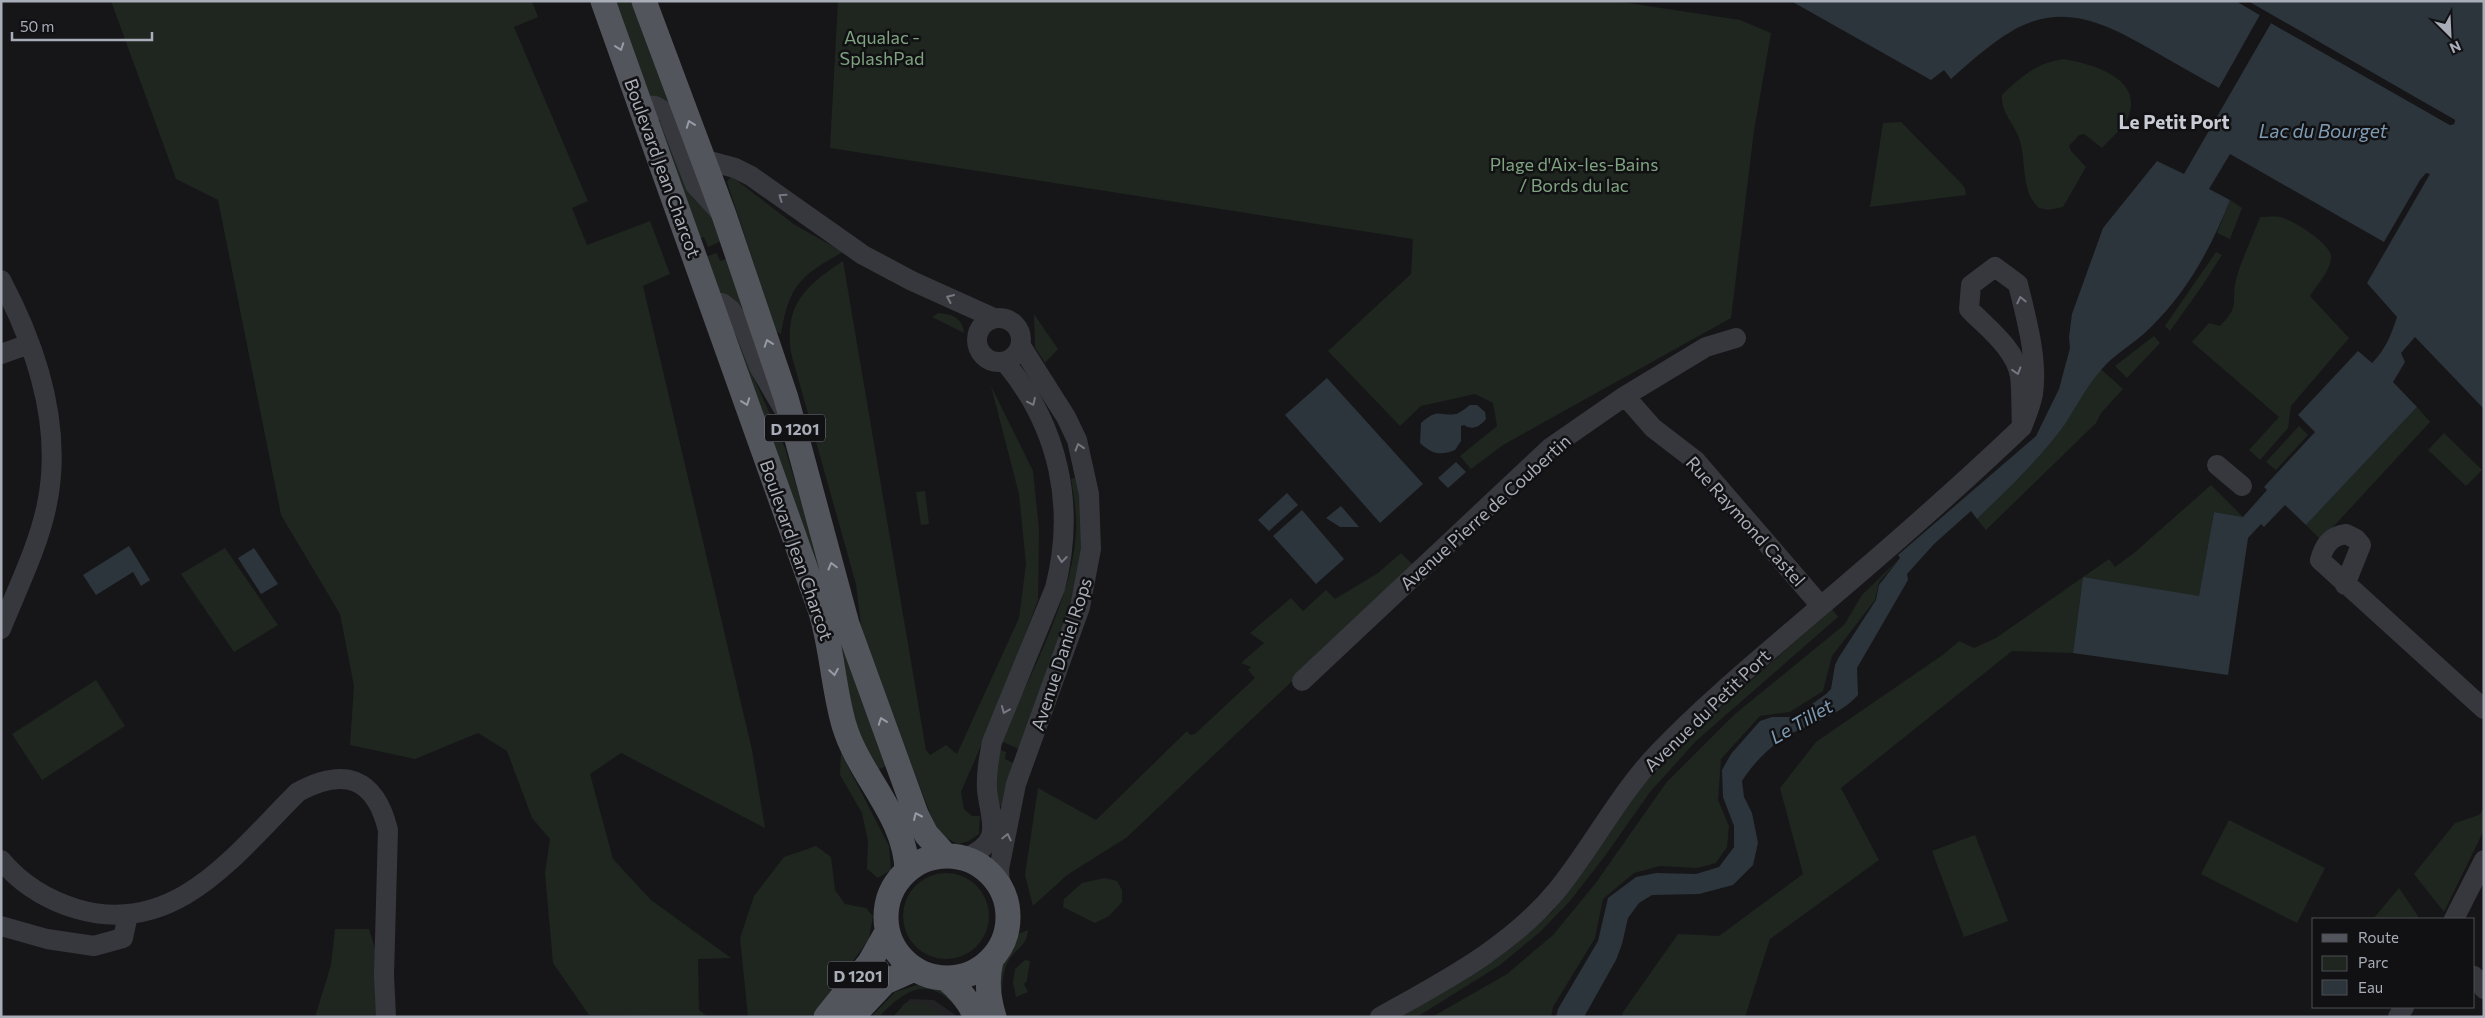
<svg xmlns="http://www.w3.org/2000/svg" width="2485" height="1018" font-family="Commissioner,sans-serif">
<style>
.built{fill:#222225}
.green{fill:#1e261f}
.water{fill:#2c353c}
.pier{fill:#161618}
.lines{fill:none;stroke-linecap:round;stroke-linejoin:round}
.minor{stroke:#37383d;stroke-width:20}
.major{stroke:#53555c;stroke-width:25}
.oneway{stroke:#979ba6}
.oneway2{stroke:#757881}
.labels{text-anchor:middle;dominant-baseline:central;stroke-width:5;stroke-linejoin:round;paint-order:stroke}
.shield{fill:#111113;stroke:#7b7e86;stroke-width:1}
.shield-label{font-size:16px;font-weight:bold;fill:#a8adb8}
.park-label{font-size:18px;fill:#7fa381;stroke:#111113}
.street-label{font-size:18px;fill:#a8adb8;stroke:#111113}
.neighbourhood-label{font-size:19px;font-weight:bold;fill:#c9ccd4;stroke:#111113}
.water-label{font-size:19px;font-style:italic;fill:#7f9bb3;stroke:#111113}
</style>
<rect width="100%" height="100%" fill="#161618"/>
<path class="built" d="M910,999l24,1 24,17h-65z"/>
<path class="green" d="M111,1h421l6,16 -24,10 74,174 -16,7 15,37 63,-24 20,53 -27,12 109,464 13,78 -144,-75 -31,21 23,85 38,41 80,58 -33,1 1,51 9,7 -119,-2 -36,-52 -8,-90 5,-34 -18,-21 -25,-67 -29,-18 -63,26 -65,-14 4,-59 -14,-72 -59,-99 -63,-315 -42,-21z
M609,1h23l66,165 -54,-67z
M838,1h777l125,19 31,13 -17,98 -23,187 -228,127 -32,24 -11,-13 37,-30 -4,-23 -18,-9 -54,12 -21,20 -72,-75 83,-77 2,-35 -583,-91z
M2064,59c27,5 78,18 65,56 -3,11 -19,24 -27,33l-18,-14 -5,1 -10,11 2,5 15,16 -23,40 -15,3 -9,-2c-19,-17 -12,-48 -20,-70 -6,-16 -18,-25 -17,-43 18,-18 36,-33 62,-36z
M658,119l6,4 28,74 21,21 9,23 -14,6 -4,-10 -8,3z
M1901,122l57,58 7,8 1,7 -96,12 13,-84z
M731,176l64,49 48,27c-42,23 -54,33 -62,82l-5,-3 -49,-149z
M2230,200l12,8 -12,31 -13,-6z
M2260,217c6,0 14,-1 20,0 12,2 49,26 51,38 2,13 -15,31 -21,41l39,42 -58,68 -3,22 -28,32 -11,-10 30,-33 -87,-75 17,-19 11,3c19,-20 12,-19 15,-42 4,-19 18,-48 25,-67z
M2216,252l6,3 -22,34 -30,42 -5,-5z
M717,253l3,8 8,-3 18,56 -20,-20 -12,-3 -13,-33z
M843,261l83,489 4,5 16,-10 11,9 62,-136 7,-54 -7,-70 -28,-108 42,85 6,59 -1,70 -36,97 -41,95 3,17 8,7h8l-1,18 -10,7 -11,3 -14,-7 -9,-11 -64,-166 -10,-35 -5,-41 -65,-231c-7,-48 14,-67 52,-92z
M938,313c14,1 25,5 26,20l-32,-16z
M722,314h7l24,62 32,72 21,71 84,245 -12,6 -19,-27z
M1034,314l24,35 -13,14 -10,-16z
M2154,336l6,7 -33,35 -12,-12z
M2101,369l22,20 -22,24 -5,10 -110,107 -9,-11c31,-30 64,-60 88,-96 13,-18 21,-38 36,-54z
M2417,407l13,15 -109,118 -15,-15z
M2299,426l9,9 -32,35 -10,-8z
M2444,433l38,37 -16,16 -38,-36z
M1079,477l5,89 -63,184 -20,-9c26,-60 72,-144 75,-209 1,-18 -2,-35 -5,-53z
M2211,485l32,32 -29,-5 -15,85 -116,-20 -10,76 -61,-2 -171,137 38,72 -109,79 -25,78h-123l1,-5 55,-78 41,2 84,-62 -23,-86 36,-46 128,-88 15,-13 15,7 22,-10 113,-79 6,8 19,-14z
M925,491l4,33 -8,1 -5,-33z
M225,548l53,77 -44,27 -53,-78z
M1401,553l13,13 -288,272 -59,37 -34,31 -8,-31 13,-87 58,32 91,-89 3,4 5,-1 60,-56 -7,-8 3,-3 -10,-4 23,-20 -14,-10 41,-35 12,13 23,-21 9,9 43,-26z
M1900,558l-21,24 -4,18 -43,56 -9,35 -33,21 -30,4 -39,43 -3,41 11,26 -2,21 -11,16 -19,5 -37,-2 -26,7 -31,26 -8,39 -42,69 -2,10h-119l75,-43 46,-39 42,-51 71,-101 69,-69 109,-89 18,-30z
M1832,609l6,8 -142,124 -46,51 -45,64 -36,46 -29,30 -40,33 -83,52h-16l108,-67 43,-38 89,-125 44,-48z
M96,680l29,46 -83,54 -30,-46z
M997,749l9,3 -1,7 13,6 -14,41 -7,-1 -3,-25z
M841,753l48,93 2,24 -13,8 -11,-9 1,-28 -6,-28 -22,-38z
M2484,808v22l-40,82 -30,-38 41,-51 24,-8z
M2229,820l96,48 -28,55 -96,-49z
M1975,835l33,86 -44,16 -32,-86z
M816,846l15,11 4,33 10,14 21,4 7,8 -4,23 -57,78h-64l-8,-79 14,-42 30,-39z
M903 916a43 43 0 1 1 86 0a43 43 0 1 1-86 0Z
M1105,878l12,3 5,9v12l-13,14 -14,7 -32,-16 1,-8 18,-16z
M2399,888l21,31h-47z
M335,929h34l16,52v36h-70l16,-52z
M1028,930c-1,15 -11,18 -19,30 -6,10 -6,20 -7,32l-6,1 6,-33 13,-25z
M1025,960l5,1 -3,20 -3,3 4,8 -12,5 -3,-15 2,-13z
M917,985l26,3 12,18c-29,-32 -52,-14 -76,11h-8l24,-25z
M905,1003l22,2 19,12h-53z"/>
<path class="water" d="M1791,1h445l24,14 -41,73c-23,-13 -45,-25 -67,-38 -46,-26 -89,-49 -140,-19 -22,13 -42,31 -61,48l-7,-9 -13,10z
M2248,1h236v408l-69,-72 -14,16 4,9 -12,20 24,25 -111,118 -21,-20 -21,22 -3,-3 -13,14 -20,137 -155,-22 10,-76 116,19 15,-84 29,5 24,-27 -3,-3 51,-55 -17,-17 60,-64 14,12c14,-14 19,-28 25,-46l-30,-34 63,-109 -4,-1 -6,7 -36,62 -154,-88 -21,35 21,11c-19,48 -43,92 -80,128 -15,15 -36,26 -49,42 -15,17 -24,36 -36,54 -25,35 -57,65 -88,95l-6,-8 -37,33 -27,30 1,6 -51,88 1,27c-19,21 -48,28 -73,42 -17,11 -32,27 -43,44l2,16 8,16 6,30 -5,22 -20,20 -34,9 -47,1 -13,8 -11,15 -6,26 -6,16 -32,57h-28l2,-8 40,-68 10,-43 28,-21 20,-4 40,1 23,-7 15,-20v-21l-11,-29 -1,-27 9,-16 29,-33 12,-4h22l32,-23 5,-5 4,-24 4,-8 37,-57 3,-15 21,-27 -2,-3 138,-119 23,-47 11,-41 -1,-11 3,-23 31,-86 54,-67 27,13 87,-151 179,102 4,-1 1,-4z
M1327,378l96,106 -43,39 -95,-108z
M1470,405h7l8,7 1,7c-6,7 -13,12 -22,6l-3,1v15l-6,9c-15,6 -23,4 -35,-7l1,-20c19,-16 16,-6 35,-9 4,-1 10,-6 14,-9z
M1456,462l10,10 -18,16 -10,-10z
M1287,493l11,12 -29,26 -11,-11z
M1341,506l18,21h-19l-14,-9z
M1302,510l42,49 -28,25 -43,-48z
M129,546l21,34 -9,6 -8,-14 -37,23 -13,-20z
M254,548l24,36 -17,10 -23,-36z"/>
<path class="pier" d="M2236,1h5l21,15 -41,73 -2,-1 41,-73z
M2245,1l210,119 -1,4 -4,1 -179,-102 -41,69 -2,-1 43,-71 181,102z"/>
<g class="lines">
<path class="minor" d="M641,105l14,1 12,7 28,72 25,27
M702,159l33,9 16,8 112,79 49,26 82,37
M1,280c36,68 62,146 46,224 -8,41 -30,85 -46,125
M711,302l11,1 9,7 14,21 14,36 24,41
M977 340a22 22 0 1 1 44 0a22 22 0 1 1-44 0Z
M1,354l28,-10
M1625,396l28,32 43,33 125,145
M2217,465l25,21
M2345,585l16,-40 -5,-6 -10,-5c-16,2 -22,12 -26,26l164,149
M1302,681l248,-233 75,-52 81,-49 30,-9
M965,858c39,-16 26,-35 22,-68 -1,-17 2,-32 5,-48l63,-154c21,-82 4,-161 -50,-226
M1,860c20,24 46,40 76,49 99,29 159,-56 221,-117 46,-25 77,-15 90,38l-4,145 2,42
M1000,885l-1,-16 17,-85 64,-177 11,-58 -2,-55 -12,-54 -11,-23 -45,-71
M2454,919l30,-59
M1,926l46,13 47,7 29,-8 5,-23
M2474,976l10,13
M1380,1017c64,-36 131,-70 178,-128 36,-45 62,-97 102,-138 48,-50 102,-94 154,-139 71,-60 141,-121 208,-185 4,-10 9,-22 11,-33 5,-36 -7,-76 -15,-110l-23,-17 -24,18 -2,24c18,19 46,39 51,67 2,17 1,34 2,51
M2398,1017l6,-10"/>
<path class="major" d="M603,1l217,608c12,38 13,78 24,116 15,51 62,91 63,146
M644,1l80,214 62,183 61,226 69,190 10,20 19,21
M886 917a61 61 0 1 1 122 0a61 61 0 1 1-122 0Z
M991,961c-5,19 -3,37 3,56
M945,978c14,11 24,23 31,39
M826,1017l44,-55 17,-30
M852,1017l33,-35 29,-13"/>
</g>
<defs><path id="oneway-chevron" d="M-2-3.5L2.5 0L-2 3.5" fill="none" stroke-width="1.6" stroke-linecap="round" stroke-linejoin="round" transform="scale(1.25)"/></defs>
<g class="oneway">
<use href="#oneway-chevron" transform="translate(620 47) rotate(70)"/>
<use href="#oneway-chevron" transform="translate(690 124) rotate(-110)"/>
<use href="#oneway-chevron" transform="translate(768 343) rotate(-109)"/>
<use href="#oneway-chevron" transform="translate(746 402) rotate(70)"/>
<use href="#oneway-chevron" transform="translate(832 566) rotate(-105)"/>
<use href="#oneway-chevron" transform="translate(834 672) rotate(81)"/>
<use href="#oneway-chevron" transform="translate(882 721) rotate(-110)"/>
<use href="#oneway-chevron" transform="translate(917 816) rotate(-114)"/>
</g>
<g class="oneway2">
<use href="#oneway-chevron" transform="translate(782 197) rotate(-145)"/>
<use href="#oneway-chevron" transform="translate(950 298) rotate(-156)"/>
<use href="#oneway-chevron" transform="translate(2021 300) rotate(-103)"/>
<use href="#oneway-chevron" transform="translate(2017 371) rotate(73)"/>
<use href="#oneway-chevron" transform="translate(1032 402) rotate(65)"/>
<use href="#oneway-chevron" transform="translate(1079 447) rotate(-107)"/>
<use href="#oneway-chevron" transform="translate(1062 559) rotate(97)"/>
<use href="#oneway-chevron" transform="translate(1005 710) rotate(112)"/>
<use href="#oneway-chevron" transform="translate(1007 837) rotate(-77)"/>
</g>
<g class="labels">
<g class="shield">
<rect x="765" y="414.5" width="60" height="27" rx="4"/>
<rect x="828" y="961.5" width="60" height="27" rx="4"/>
</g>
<g class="shield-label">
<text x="795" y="428">D 1201</text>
<text x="858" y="975">D 1201</text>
</g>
<g class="park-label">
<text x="882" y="37">Aqualac -<tspan x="882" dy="21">SplashPad</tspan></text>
<text x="1574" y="164">Plage d'Aix-les-Bains<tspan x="1574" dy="21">/ Bords du lac</tspan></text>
</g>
<g class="street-label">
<text transform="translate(663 168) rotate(70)">Boulevard Jean Charcot</text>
<text transform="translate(1485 512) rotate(-42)">Avenue Pierre de Coubertin</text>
<text transform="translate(1746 521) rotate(48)">Rue Raymond Castel</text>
<text transform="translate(797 550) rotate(71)">Boulevard Jean Charcot</text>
<text transform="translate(1061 654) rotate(-72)">Avenue Daniel Rops</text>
<text transform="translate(1707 710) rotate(-44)">Avenue du Petit Port</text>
</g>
<g class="neighbourhood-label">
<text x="2174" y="121">Le Petit Port</text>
</g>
<g class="water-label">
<text x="2323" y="130">Lac du Bourget</text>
<text transform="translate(1801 721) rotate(-30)">Le Tillet</text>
</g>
</g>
<rect width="2485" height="1018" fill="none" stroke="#a8adb8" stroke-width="5"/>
<rect x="2312" y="918" width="162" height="90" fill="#111113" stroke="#4d4f55"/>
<rect x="2322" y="934" width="25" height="8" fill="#53555c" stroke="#4d4f55"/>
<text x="2358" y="943" font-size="15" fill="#a8adb8">Route</text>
<rect x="2322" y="956" width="25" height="15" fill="#1e261f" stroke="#4d4f55"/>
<text x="2358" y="968" font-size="15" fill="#a8adb8">Parc</text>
<rect x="2322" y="980" width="25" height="15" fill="#2c353c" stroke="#4d4f55"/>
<text x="2358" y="993" font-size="15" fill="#a8adb8">Eau</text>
<g transform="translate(2450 35) rotate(156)" stroke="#111113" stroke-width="4" paint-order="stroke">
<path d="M0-4L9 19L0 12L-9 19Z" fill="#a8adb8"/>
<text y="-8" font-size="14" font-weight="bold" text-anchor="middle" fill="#a8adb8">N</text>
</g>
<path d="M12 32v8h140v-8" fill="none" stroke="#a8adb8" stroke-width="2.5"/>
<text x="20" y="32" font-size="15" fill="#a8adb8" stroke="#111113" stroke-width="4" paint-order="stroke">50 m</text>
</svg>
